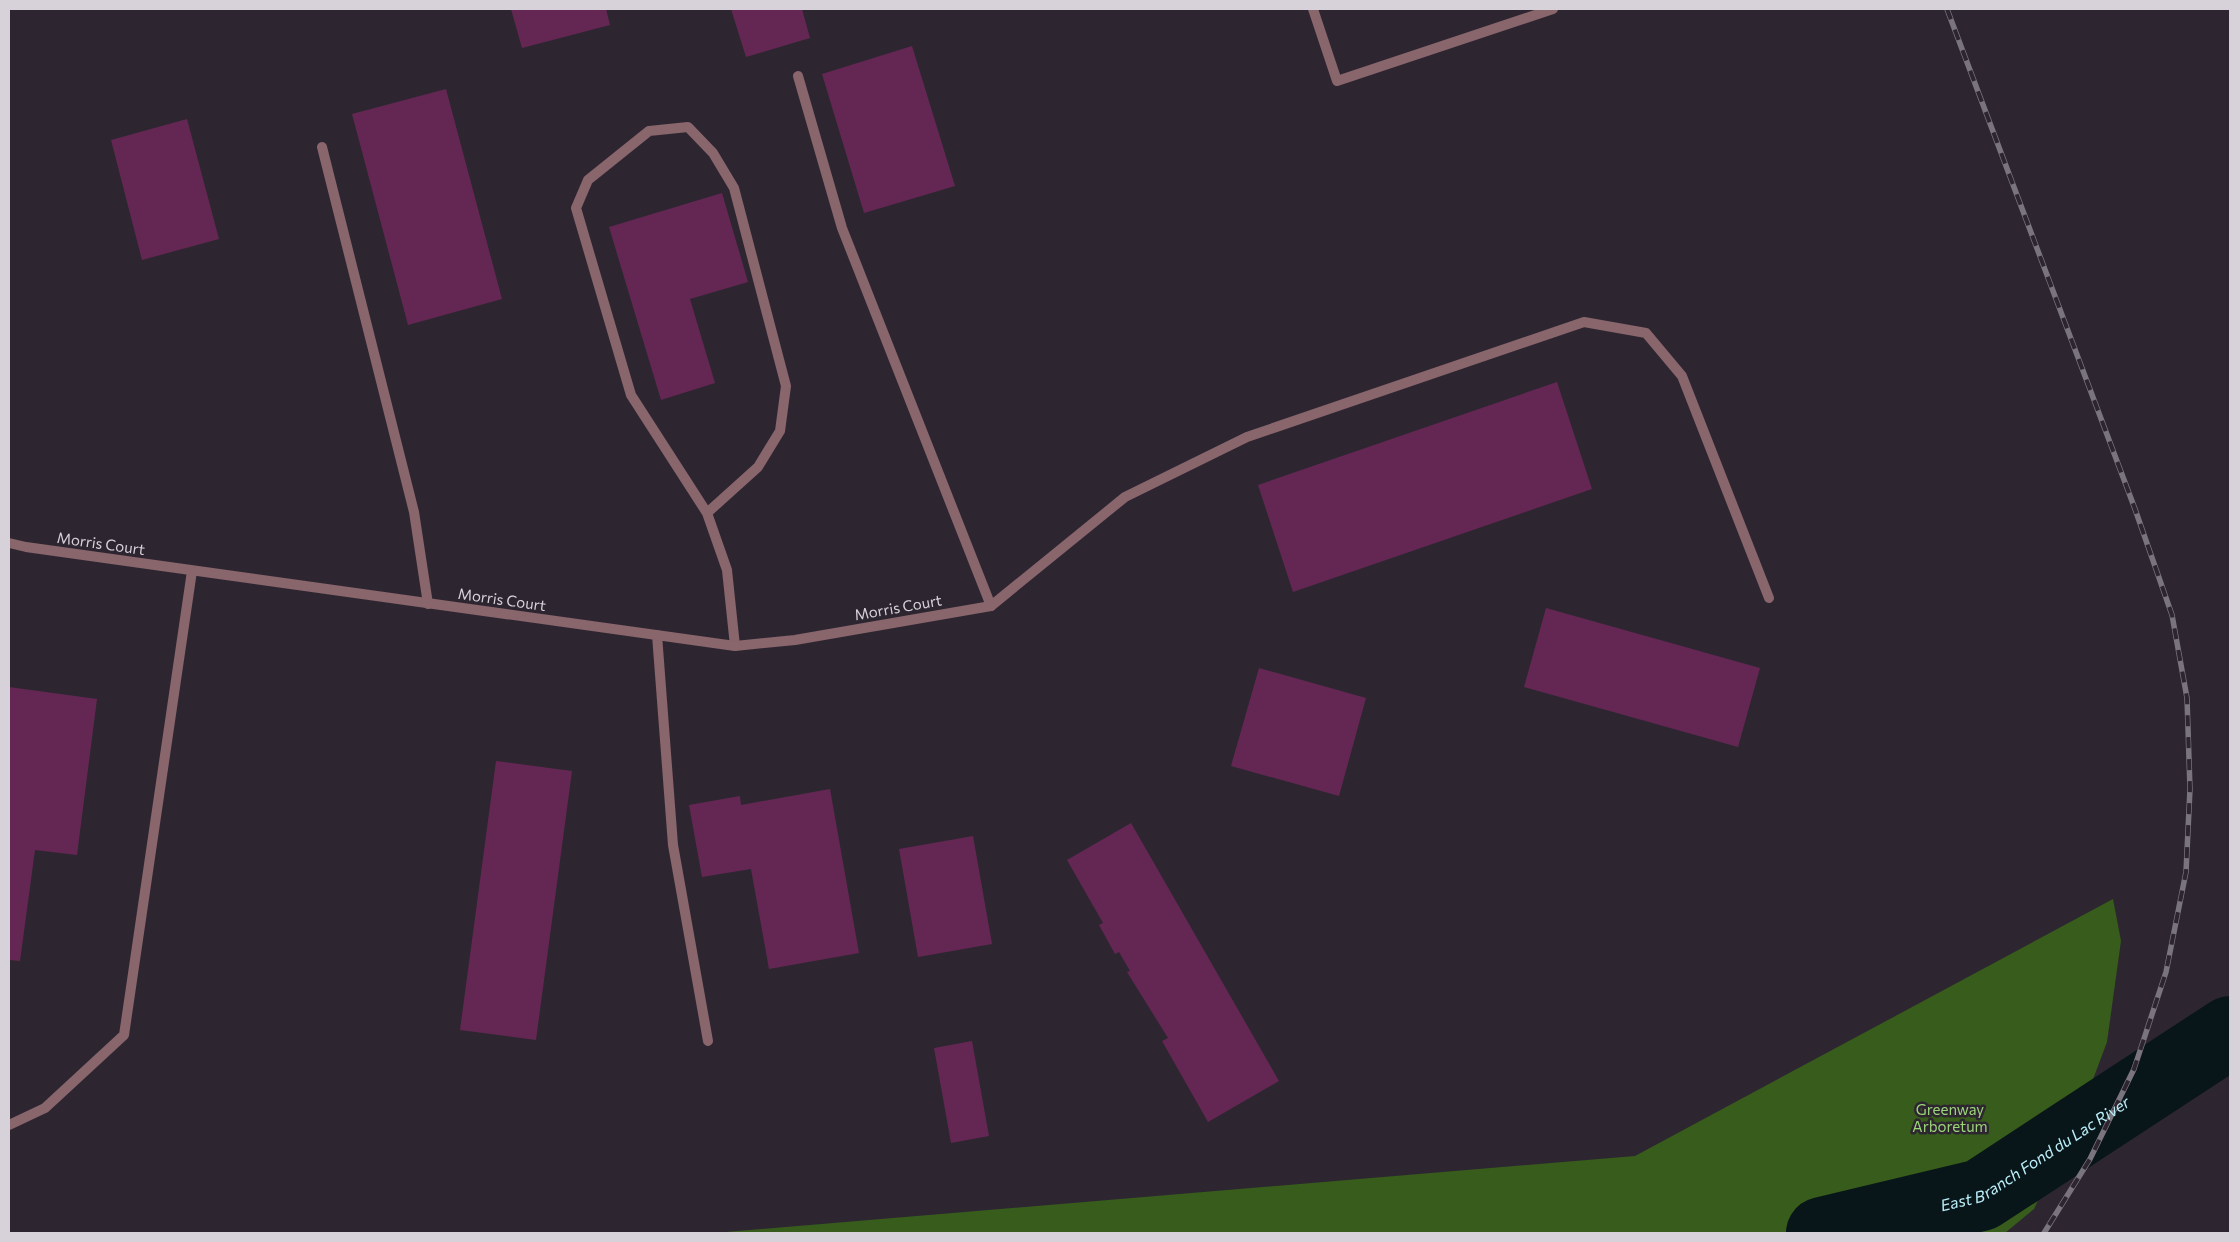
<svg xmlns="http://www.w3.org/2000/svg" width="2239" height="1242" font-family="Commissioner,sans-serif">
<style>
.green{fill:#375c1b}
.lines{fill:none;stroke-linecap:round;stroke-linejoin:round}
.river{stroke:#081619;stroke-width:72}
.building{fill:#642753}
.lane{stroke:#89656c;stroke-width:10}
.street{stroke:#89656c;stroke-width:10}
.rail-casing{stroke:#7a747e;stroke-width:5.5}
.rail{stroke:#2d2631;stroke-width:4;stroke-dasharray:11;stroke-linecap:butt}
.labels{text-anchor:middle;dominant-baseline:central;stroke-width:5;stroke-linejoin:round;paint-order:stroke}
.street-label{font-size:15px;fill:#d7d2da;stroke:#2d2631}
.park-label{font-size:15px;fill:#9cd578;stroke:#2d2631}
.water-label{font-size:16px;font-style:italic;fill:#bbeef9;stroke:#2d2631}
</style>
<rect width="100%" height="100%" fill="#2d2631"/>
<path class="green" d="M2113,899l8,42 -14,101 -21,56 -52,111 -29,24h-1291l921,-77z"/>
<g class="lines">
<path class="river" id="s1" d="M1822,1233l159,-38 249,-163"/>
</g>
<path class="building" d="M511,9h95l4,16 -88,23z
M731,9h71l8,29 -64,19z
M912,46l43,140 -91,27 -42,-139z
M446,89l56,210 -94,26 -56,-211z
M187,119l32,120 -77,21 -31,-120z
M722,193l26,89 -58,17 25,84 -54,17 -52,-173z
M1557,382l35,107 -299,103 -35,-107z
M1546,608l214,60 -22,79 -214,-60z
M1259,668l107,30 -27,98 -108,-30z
M9,687l88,12 -20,156 -42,-5 -15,111 -11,-1z
M496,761l76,10 -36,269 -76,-10z
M830,789l29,164 -90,16 -18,-100 -49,8 -13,-72 51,-9 1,9z
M1131,823l148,258 -71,41 -46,-81 6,-3 -41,-66 3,-1 -11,-19 -4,2 -16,-29 4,-2 -36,-63z
M973,836l19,108 -74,13 -19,-108z
M972,1041l17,95 -38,7 -17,-95z"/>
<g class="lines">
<path class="lane" d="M1313,9l24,72 216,-72
M798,76l44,152 149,378 134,-109 122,-60 337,-115 62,11 36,43 87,222
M322,147l92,365 14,92
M707,513l51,-46 22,-36 6,-45 -52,-198 -21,-35 -25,-26 -39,4 -61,49 -12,28 55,187 76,118 20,57 8,76
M657,635l16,210 35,196
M9,1125l36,-17 79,-73 68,-464"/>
<path class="street" d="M9,543l17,4 709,99 60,-6 196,-34"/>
<defs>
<path id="rail" d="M1947,9l188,500 37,106 15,83 3,91 -4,83 -20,100 -32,97 -44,90 -46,74"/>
</defs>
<use href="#rail" class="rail-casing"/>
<use href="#rail" class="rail"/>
</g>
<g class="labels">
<g class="street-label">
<text transform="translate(101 543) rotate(8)">Morris Court</text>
<text transform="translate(502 599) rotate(8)">Morris Court</text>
<text transform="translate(898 607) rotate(-10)">Morris Court</text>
</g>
<g class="park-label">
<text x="1950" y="1109">Greenway<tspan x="1950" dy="17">Arboretum</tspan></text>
</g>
<g class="water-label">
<text stroke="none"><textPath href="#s1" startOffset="230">East Branch Fond du Lac River</textPath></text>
</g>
</g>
<rect width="2239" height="1242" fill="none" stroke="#d7d2da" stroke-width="20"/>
</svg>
